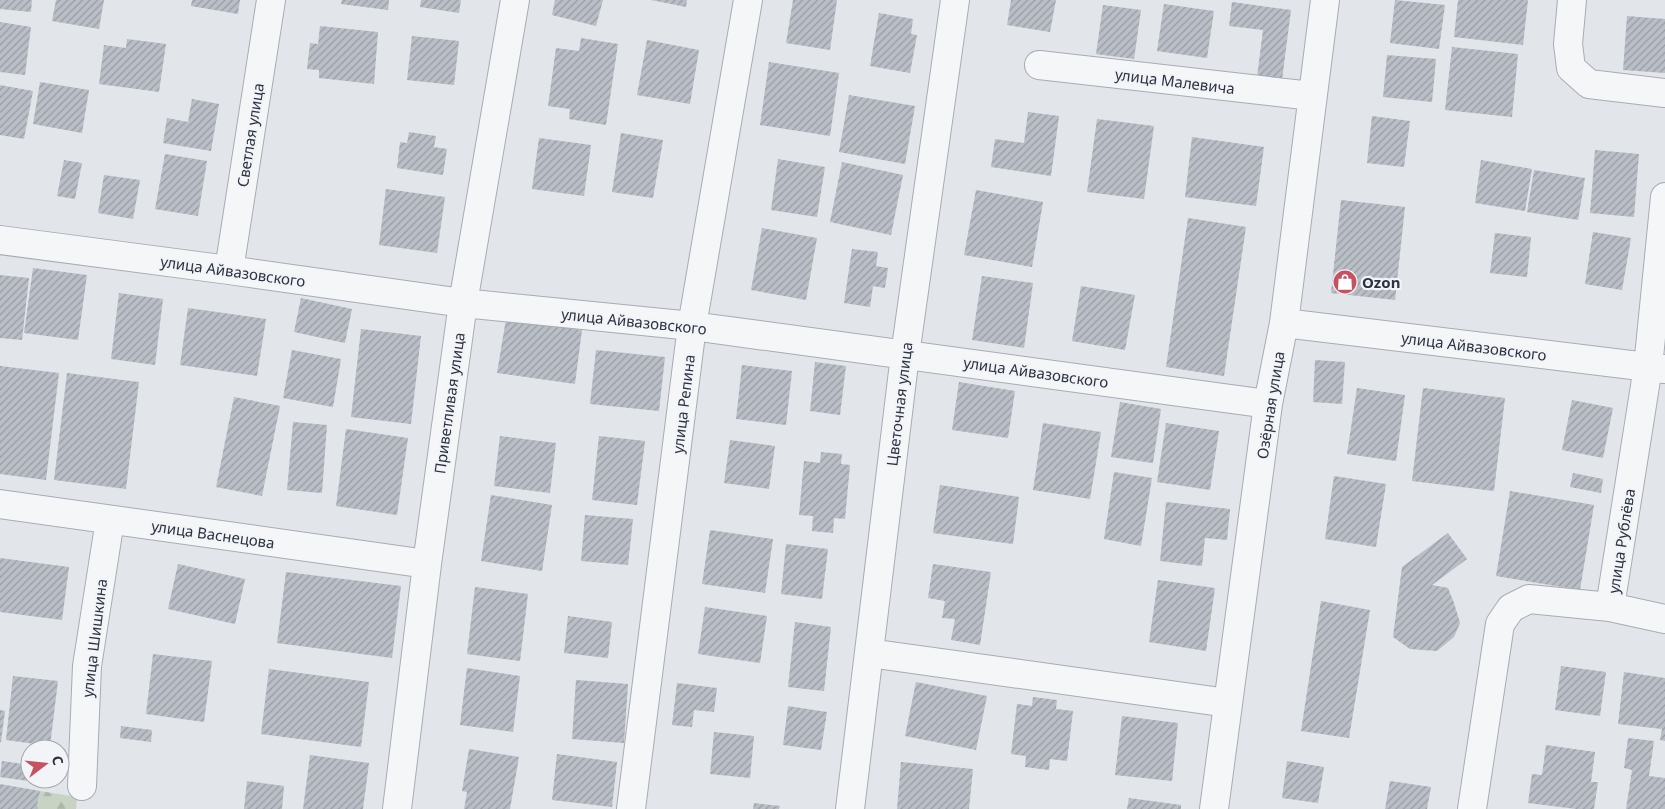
<svg xmlns="http://www.w3.org/2000/svg" width="1665" height="809" font-family="'Noto Sans',sans-serif">
<style>
.forest{fill:url(#forest-firs)}
.building{fill:url(#building-hatch)}
.lines{fill:none;stroke-linecap:round;stroke-linejoin:round}
.street-casing{stroke:#a7acb4;stroke-width:30}
.street{stroke:#f5f6f8;stroke-width:28}
.labels{text-anchor:middle;dominant-baseline:central;stroke-width:4.5;stroke-linejoin:round;paint-order:stroke}
.street-label{font-size:15px;fill:#2b3340;stroke:#f2f4f7}
.poi-label{font-size:15px;font-weight:bold;fill:#2b3340;stroke:#f2f4f7;text-anchor:start}
</style>
<defs>
<pattern id="forest-firs" width="22" height="20" patternUnits="userSpaceOnUse" patternTransform="scale(1.25)"><rect width="22" height="20" fill="#c8d3c4"/><path d="M5 1l3.5 6h-7zM16 11l3.5 6h-7z" fill="#acb6a9"/></pattern>
<pattern id="building-hatch" width="6" height="6" patternUnits="userSpaceOnUse" patternTransform="scale(1.25)"><rect width="6" height="6" fill="#babec6"/><path d="M-1 1l2-2M0 6l6-6M5 7l2-2" fill="none" stroke="#979ba2"/></pattern>
</defs>
<rect width="100%" height="100%" fill="#e2e5ea"/>
<path class="forest" d="M40,791l37,6 -1,12h-76z"/>
<path class="building" d="M0,0h32l-1,12 -31,-3z
M56,0h48l-5,29 -47,-8z
M192,0h48l-2,14 -47,-8z
M342,0h47l-1,10 -47,-6z
M421,0h40l-2,13 -39,-6z
M555,0h48l-7,26 -44,-11z
M651,0h36l-1,7z
M793,0h44l-7,50 -44,-7z
M1011,0h45l-6,32 -43,-7z
M1395,0l50,5 -6,44 -49,-6z
M1458,0h70l-5,45 -69,-8z
M1232,2l59,8 -9,70 -25,-3 6,-47 -34,-4z
M1164,4l50,7 -7,47 -50,-7z
M1103,5l38,5 -7,49 -38,-5z
M879,13l34,6 -2,15 6,1 -7,38 -40,-7z
M1627,16l38,3v54l-42,-3z
M0,22l31,5 -6,48 -25,-3z
M320,26l58,6 -4,52 -55,-6v-8l-12,-1 3,-26 8,1z
M412,36l47,5 -5,44 -47,-5z
M581,38l37,6 -12,81 -37,-6 1,-10 -22,-3 8,-58 23,3z
M127,39l39,5 -7,48 -60,-8 5,-39 22,3z
M647,40l52,10 -9,54 -53,-9z
M1452,47l66,7 -6,63 -67,-7z
M1387,55l49,4 -4,43 -49,-5z
M769,62l70,11 -9,63 -70,-11z
M40,82l49,8 -7,43 -49,-9z
M0,85l33,6 -9,48 -24,-4z
M849,95l66,11 -10,58 -66,-12z
M192,99l27,5 -8,47 -48,-8 4,-25 21,4z
M1028,112l31,4 -8,60 -60,-9 4,-28 29,4z
M1372,116l38,5 -6,46 -37,-4z
M1097,119l57,7 -10,73 -57,-7z
M409,132l27,4 -2,11 13,2 -4,26 -46,-7 3,-26 7,1z
M621,133l42,7 -10,58 -41,-6z
M1192,137l72,10 -8,59 -71,-9z
M539,138l52,7 -7,51 -52,-7z
M1595,150l44,4 -5,63 -44,-4z
M165,154l42,7 -9,55 -43,-7z
M778,159l47,8 -8,50 -46,-7z
M64,160l18,3 -7,36 -18,-3z
M1481,160l51,9 -7,42 -50,-8z
M842,162l61,13 -12,60 -61,-13z
M1534,170l51,8 -7,42 -51,-8z
M104,175l36,5 -7,39 -35,-6z
M386,189l59,8 -8,56 -58,-8z
M976,190l67,12 -11,65 -68,-12z
M1341,200l64,7 -10,93 -64,-7z
M1188,218l58,9 -22,149 -58,-9z
M762,228l55,10 -11,62 -55,-10z
M1593,232l38,6 -9,52 -37,-6z
M1495,233l36,4 -4,40 -37,-4z
M852,249l26,3 -2,14 12,2 -3,20 -12,-2 -3,21 -26,-4z
M33,268l54,7 -9,65 -54,-7z
M0,275l29,3 -7,62 -22,-2z
M982,276l51,7 -9,65 -52,-8z
M1081,286l54,9 -10,55 -53,-9z
M119,293l44,6 -8,66 -44,-6z
M301,298l51,11 -7,34 -51,-11z
M188,308l78,11 -9,57 -77,-11z
M506,319l76,11 -7,54 -78,-11z
M361,329l60,7 -10,88 -60,-7z
M292,350l49,9 -8,48 -50,-9z
M596,350l69,7 -6,54 -69,-7z
M1315,360l30,2 -3,42 -29,-2z
M815,362l31,4 -6,49 -30,-4z
M742,365l50,6 -6,54 -50,-6z
M0,366l59,7 -13,107 -46,-6z
M67,373l72,9 -13,107 -72,-9z
M959,382l56,9 -7,47 -56,-8z
M1357,388l48,7 -9,66 -49,-7z
M1423,388l82,10 -11,93 -82,-10z
M234,397l46,9 -18,90 -46,-9z
M1572,400l41,8 -10,50 -41,-8z
M1120,402l41,7 -8,54 -42,-6z
M293,422l34,3 -5,68 -35,-3z
M1043,423l58,9 -11,67 -57,-9z
M1166,423l53,8 -9,59 -53,-8z
M346,429l62,9 -11,77 -61,-9z
M500,436l56,7 -6,50 -56,-7z
M599,436l46,5 -8,64 -45,-5z
M730,440l45,6 -6,43 -45,-6z
M821,452l21,2 -1,10 9,1 -5,54 -11,-1 -1,15 -21,-2 1,-15 -14,-1 5,-54 16,2z
M1114,472l38,6 -11,68 -37,-7z
M1573,473l30,6 -2,14 -31,-6z
M1334,476l52,8 -10,63 -51,-8z
M940,485l79,12 -6,47 -80,-11z
M1510,491l84,14 -14,85 -84,-14z
M491,495l61,10 -10,66 -61,-10z
M1166,502l64,7 -3,31 -22,-2 -3,28 -42,-5z
M585,515l48,4 -5,46 -47,-4z
M710,530l63,9 -8,54 -63,-9z
M1448,533l19,26 -35,26 16,3 6,15 6,20 -6,14 -17,14 -27,-2 -17,-12 9,-70z
M786,544l42,5 -6,50 -41,-5z
M0,558l69,9 -7,53 -62,-8z
M178,564l67,15 -10,45 -67,-15z
M933,564l58,8 -11,73 -29,-5 4,-21 -13,-1 3,-17 -17,-3z
M286,572l115,14 -9,72 -115,-15z
M1158,580l57,8 -9,63 -57,-9z
M475,587l53,7 -8,67 -53,-7z
M1321,601l49,9 -21,128 -48,-7z
M705,607l62,9 -7,47 -62,-9z
M568,616l44,6 -4,36 -44,-5z
M795,622l36,5 -7,64 -36,-4z
M153,654l59,7 -8,61 -58,-8z
M1561,666l45,6 -6,44 -45,-6z
M467,668l53,8 -7,56 -53,-7z
M269,669l100,13 -8,65 -100,-13z
M1624,672l41,6v63l-5,-1 2,-11 -44,-5z
M13,676l45,5 -8,65 -44,-6z
M576,680l52,4 -4,59 -52,-4z
M916,682l71,14 -11,54 -71,-14z
M677,683l40,5 -3,24 -20,-2 -2,17 -20,-2z
M1033,697l24,3 -1,9 17,2 -6,50 -17,-2 -1,11 -24,-3 1,-11 -15,-2 6,-50 15,2z
M788,706l39,6 -6,38 -38,-5z
M0,710l5,1 -4,31h-1z
M1122,716l56,7 -6,58 -57,-6z
M121,726l31,4 -1,12 -31,-4z
M714,732l40,4 -4,42 -40,-4z
M1628,738l26,3 -5,35 16,2v31h-39l6,-39 -8,-2z
M1546,745l49,7 -4,30h7l-4,27h-18l-48,-6 4,-29 10,1z
M469,749l50,8 -9,52h-46l3,-17 -5,-1z
M557,754l60,8 -5,45 -60,-7z
M310,755l59,8 -6,46h-60z
M2,761l28,4v14h13l-1,4 -42,-6z
M1287,761l37,6 -6,36 -36,-5z
M901,762l72,7 -4,40h-72z
M247,781l37,5 -2,23h-38z
M1390,781l41,6 -4,22h-42z
M0,784l40,7 -4,18h-36z
M1129,798l52,7v4h-54z
M754,803l26,3 -1,3h-26z"/>
<g class="lines">
<defs>
<path id="street" d="M1572,0l-4,44 3,24 18,16 76,9
M1039,65l273,31
M0,240l229,30 234,33 229,23 576,78
M229,270l42,-270
M1284,323l381,46
M0,504l427,60
M1610,607l55,12
M869,653l359,50
M82,786l5,-120 23,-146
M397,809l30,-245 36,-261 52,-303
M631,809l61,-483 56,-326
M850,809l55,-454 50,-355
M1214,809l54,-405 16,-81 41,-323
M1472,809l28,-185 11,-16 18,-9 81,8 38,-240 17,-170"/>
</defs>
<use href="#street" class="street-casing"/>
<use href="#street" class="street"/>
</g>
<defs>
<symbol id="shop-disc" viewBox="-11 -11 22 22"><circle r="9.5" fill="#c55161" stroke="#f2f4f7"/><path d="M-5-2.5h2.3a2.7 3.5 0 0 1 5.4 0H5L5.5 6h-11ZM-1.5-2.5h3a1.5 2.3 0 0 0-3 0Z" fill="#fff"/></symbol>
</defs>
<g fill-rule="evenodd">
<use href="#shop-disc" x="1331" y="268" width="28" height="28"/>
</g>
<g class="labels">
<g class="street-label">
<text transform="translate(1175 81) rotate(7)">улица Малевича</text>
<text transform="translate(250 135) rotate(-81)">Светлая улица</text>
<text transform="translate(233 271) rotate(8)">улица Айвазовского</text>
<text transform="translate(634 321) rotate(6)">улица Айвазовского</text>
<text transform="translate(1474 346) rotate(7)">улица Айвазовского</text>
<text transform="translate(1036 372) rotate(8)">улица Айвазовского</text>
<text transform="translate(449 403) rotate(-82)">Приветливая улица</text>
<text transform="translate(683 404) rotate(-83)">улица Репина</text>
<text transform="translate(899 404) rotate(-83)">Цветочная улица</text>
<text transform="translate(1270 405) rotate(-81)">Озёрная улица</text>
<text transform="translate(213 534) rotate(8)">улица Васнецова</text>
<text transform="translate(1621 541) rotate(-81)">улица Рублёва</text>
<text transform="translate(94 638) rotate(-83)">улица Шишкина</text>
</g>
<g class="poi-label">
<text x="1362" y="282">Ozon</text>
</g>
</g>
<g transform="translate(45 764) rotate(74)"><circle r="24" fill="#f2f4f7" stroke="#a2a7ae"/>
<path d="M0-4L9 19L0 12L-9 19Z" fill="#c55161"/>
<text y="-8" font-size="14" font-weight="bold" text-anchor="middle" fill="#2b3340">С</text>
</g>
</svg>
